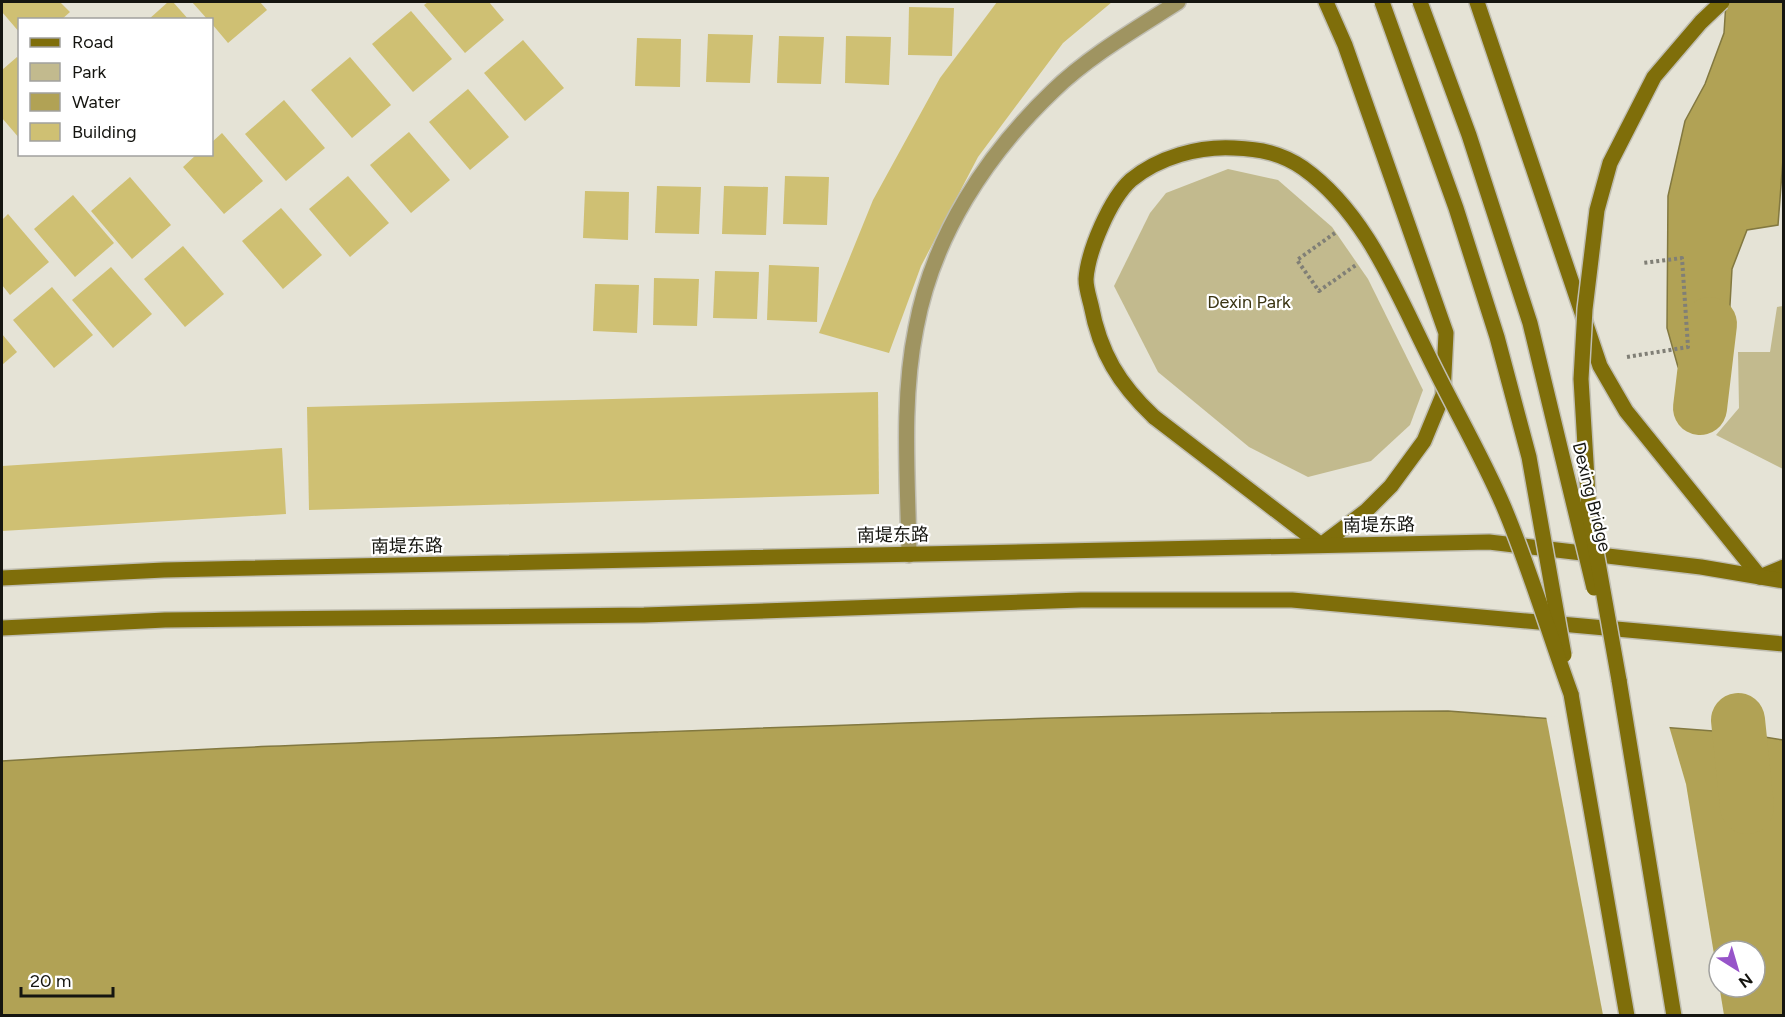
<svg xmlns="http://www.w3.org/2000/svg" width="1785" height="1017" font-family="Figtree,'Noto Sans SC',sans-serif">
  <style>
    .green { fill: #c2ba8e }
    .water { fill: #b1a255; stroke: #827840; stroke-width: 1.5; fill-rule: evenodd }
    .pier { fill: #e5e3d6 }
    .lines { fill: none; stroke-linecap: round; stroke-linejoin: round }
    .river { stroke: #b1a255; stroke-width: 54 }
    .building { fill: #cfc073 }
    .street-casing { stroke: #c0beb2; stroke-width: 18 }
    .secondary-casing { stroke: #c0beb2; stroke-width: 18 }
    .path { stroke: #807f76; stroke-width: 4; stroke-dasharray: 3 3; stroke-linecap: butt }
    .street { stroke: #9f9461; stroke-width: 15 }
    .secondary { stroke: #7f6e0a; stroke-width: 15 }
    .secondary-bridge-casing { stroke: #c0beb2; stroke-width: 18; stroke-linecap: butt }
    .secondary-bridge { stroke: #7f6e0a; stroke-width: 15 }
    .labels { text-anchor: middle; stroke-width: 4.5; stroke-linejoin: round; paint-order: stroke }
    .park-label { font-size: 18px; fill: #3a3412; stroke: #fff }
    .street-label { font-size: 18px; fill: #151510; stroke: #fff }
  </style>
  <rect width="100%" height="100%" fill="#e5e3d6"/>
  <g class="green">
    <path d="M1228,169L1278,180L1332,227L1368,279L1423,390L1410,425L1371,461L1308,477L1249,447L1158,372L1114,286L1150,213L1166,193Z"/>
    <path d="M1783,306H1784L1783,469L1716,435L1739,408L1738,352H1770L1777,307Z"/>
  </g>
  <g class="water">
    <path d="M1726,2H1783L1784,146L1778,225L1747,230L1732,269L1726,376L1700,397L1678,367L1667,328L1668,196L1685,121L1705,84L1724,33Z"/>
    <path d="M1448,711L1740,733L1783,740V1015L2,1016V761C219,746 437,740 655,732C920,722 1184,712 1448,711ZM1719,951H1755V987H1719Z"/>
  </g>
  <path class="pier" d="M1546,716L1669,726L1686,784L1724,1015H1603Z"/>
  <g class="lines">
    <g class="river">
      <path d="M1700,408L1710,324"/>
      <path d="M1738,720L1747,807"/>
    </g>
  </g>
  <g class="building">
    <path d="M2,2H60L70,12L61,20H20V33L2,12Z"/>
    <path d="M168,2H173L189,20H148Z"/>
    <path d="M192,2H260L267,10L228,43L212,24V20H208Z"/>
    <path d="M428,2H489L504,20L465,53L424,5Z"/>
    <path d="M997,2H1112L1063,43L978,157L921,266L889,353L819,333L873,200L940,78Z"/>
    <path d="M909,7L954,8L952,56L908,55Z"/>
    <path d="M411,11L452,59L413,92L372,44Z"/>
    <path d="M708,34L753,35L750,83L706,82Z"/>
    <path d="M779,36L824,37L821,84L777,83Z"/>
    <path d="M846,36L891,37L889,85L845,83Z"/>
    <path d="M637,38L681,39L680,87L635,86Z"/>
    <path d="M523,40L564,88L525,121L484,73Z"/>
    <path d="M17,57L20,60V139L2,118V70Z"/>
    <path d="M350,57L391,105L352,138L311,90Z"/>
    <path d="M468,89L509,137L470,170L429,122Z"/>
    <path d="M284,100L325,148L286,181L245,134Z"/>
    <path d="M409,132L450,180L411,213L370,165Z"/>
    <path d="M222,133L263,181L224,214L183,167L197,154H212V142Z"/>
    <path d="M348,176L389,223L350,257L309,209Z"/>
    <path d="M785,176L829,177L827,225L783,224Z"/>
    <path d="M130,177L171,225L132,259L91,211Z"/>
    <path d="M657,186L701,187L699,234L655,233Z"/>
    <path d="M724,186L768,187L766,235L722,234Z"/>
    <path d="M585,191L629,192L628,240L583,238Z"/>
    <path d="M73,195L114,243L75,277L34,229Z"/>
    <path d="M281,208L322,255L283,289L242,241Z"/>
    <path d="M8,214L49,262L10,295L2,285V220Z"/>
    <path d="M183,246L224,294L185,327L144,279Z"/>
    <path d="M769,265L819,267L817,322L767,320Z"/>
    <path d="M111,267L152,314L113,348L72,300Z"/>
    <path d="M715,271L759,272L757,319L713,318Z"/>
    <path d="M654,278L699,279L697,326L653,325Z"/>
    <path d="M595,284L639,285L637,333L593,331Z"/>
    <path d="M52,287L93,335L54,368L13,320Z"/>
    <path d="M2,334L17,352L2,365Z"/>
    <path d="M878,392L879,494L309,510L307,407Z"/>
    <path d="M282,448L286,514L2,531V466Z"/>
  </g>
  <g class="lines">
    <g class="street-casing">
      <path id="street" d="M909,555C908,480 901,401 916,328C933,236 986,155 1053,91C1089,56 1136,29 1178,2"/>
    </g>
    <g class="secondary-casing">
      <g id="secondary">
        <path d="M1477,2L1600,366L1626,411L1760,577L1784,567"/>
        <path d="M1154,417L1321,545L1366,511L1391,486L1424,441L1443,395L1446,333L1345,45L1326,2"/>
        <path d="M2,578L164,570L1489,542L1701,567L1784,581"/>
        <path d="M2,628L165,620L644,615L1081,600H1292L1784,644"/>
        <path d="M1619,680L1674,1016"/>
        <path d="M1571,694L1627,1016"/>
      </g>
    </g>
    <g class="path">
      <path d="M1335,233L1297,260L1319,291L1356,265"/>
      <path d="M1627,357L1688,347L1682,258L1643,263"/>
    </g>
    <use href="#street" class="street"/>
    <use href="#secondary" class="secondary"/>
    <g class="secondary-bridge-casing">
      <g id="secondary-bridge">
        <path d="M1382,2L1456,208L1497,337L1529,457L1564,655"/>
        <path d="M1420,2L1469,135L1530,323L1594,588"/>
        <path d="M1154,417C1119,384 1100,353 1091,305C1089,297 1086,288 1086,279C1088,251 1110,199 1131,180C1159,157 1199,146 1234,148C1260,149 1281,153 1303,168C1365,212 1395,289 1428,355C1452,405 1481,454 1503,505C1529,566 1548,631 1571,694"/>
        <path d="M1619,680L1589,512L1581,379L1585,309L1597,210L1610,163L1654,77L1701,22L1722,2"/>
      </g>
    </g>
    <use href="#secondary-bridge" class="secondary-bridge"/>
  </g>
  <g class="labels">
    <g class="park-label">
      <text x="1249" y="308">Dexin Park</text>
    </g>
    <g class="street-label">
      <text transform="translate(1592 497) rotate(76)" y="6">Dexing Bridge</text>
      <text transform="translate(1379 525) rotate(-1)" y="6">南堤东路</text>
      <text transform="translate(893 535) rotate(-1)" y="6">南堤东路</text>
      <text transform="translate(407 546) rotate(-1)" y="6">南堤东路</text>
    </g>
  </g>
  <rect width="1785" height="1017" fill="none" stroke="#151510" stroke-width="6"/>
  <rect x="18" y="18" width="195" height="138" fill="#ffffff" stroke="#a1a19f" stroke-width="1.5"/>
  <rect x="30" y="38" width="30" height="9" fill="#7f6e0a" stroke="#a1a19f" stroke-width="1.5"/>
  <text x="72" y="48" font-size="18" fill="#151510">Road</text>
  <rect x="30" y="63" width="30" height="18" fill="#c2ba8e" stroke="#a1a19f" stroke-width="1.5"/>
  <text x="72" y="78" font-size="18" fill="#151510">Park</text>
  <rect x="30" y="93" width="30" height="18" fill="#b1a255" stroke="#a1a19f" stroke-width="1.5"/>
  <text x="72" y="108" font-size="18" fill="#151510">Water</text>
  <rect x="30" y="123" width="30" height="18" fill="#cfc073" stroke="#a1a19f" stroke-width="1.5"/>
  <text x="72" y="138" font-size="18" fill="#151510">Building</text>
  <g transform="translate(1737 969) rotate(143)"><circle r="28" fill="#ffffff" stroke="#a1a19f" stroke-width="1.5"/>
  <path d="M0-4.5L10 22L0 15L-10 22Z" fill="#9754c9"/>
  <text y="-9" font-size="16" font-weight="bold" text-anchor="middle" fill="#151510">N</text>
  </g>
  <path d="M21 987v9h92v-9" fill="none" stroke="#151510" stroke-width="3"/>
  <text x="30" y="987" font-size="18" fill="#151510" stroke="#ffffff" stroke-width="4.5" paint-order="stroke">20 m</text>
</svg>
